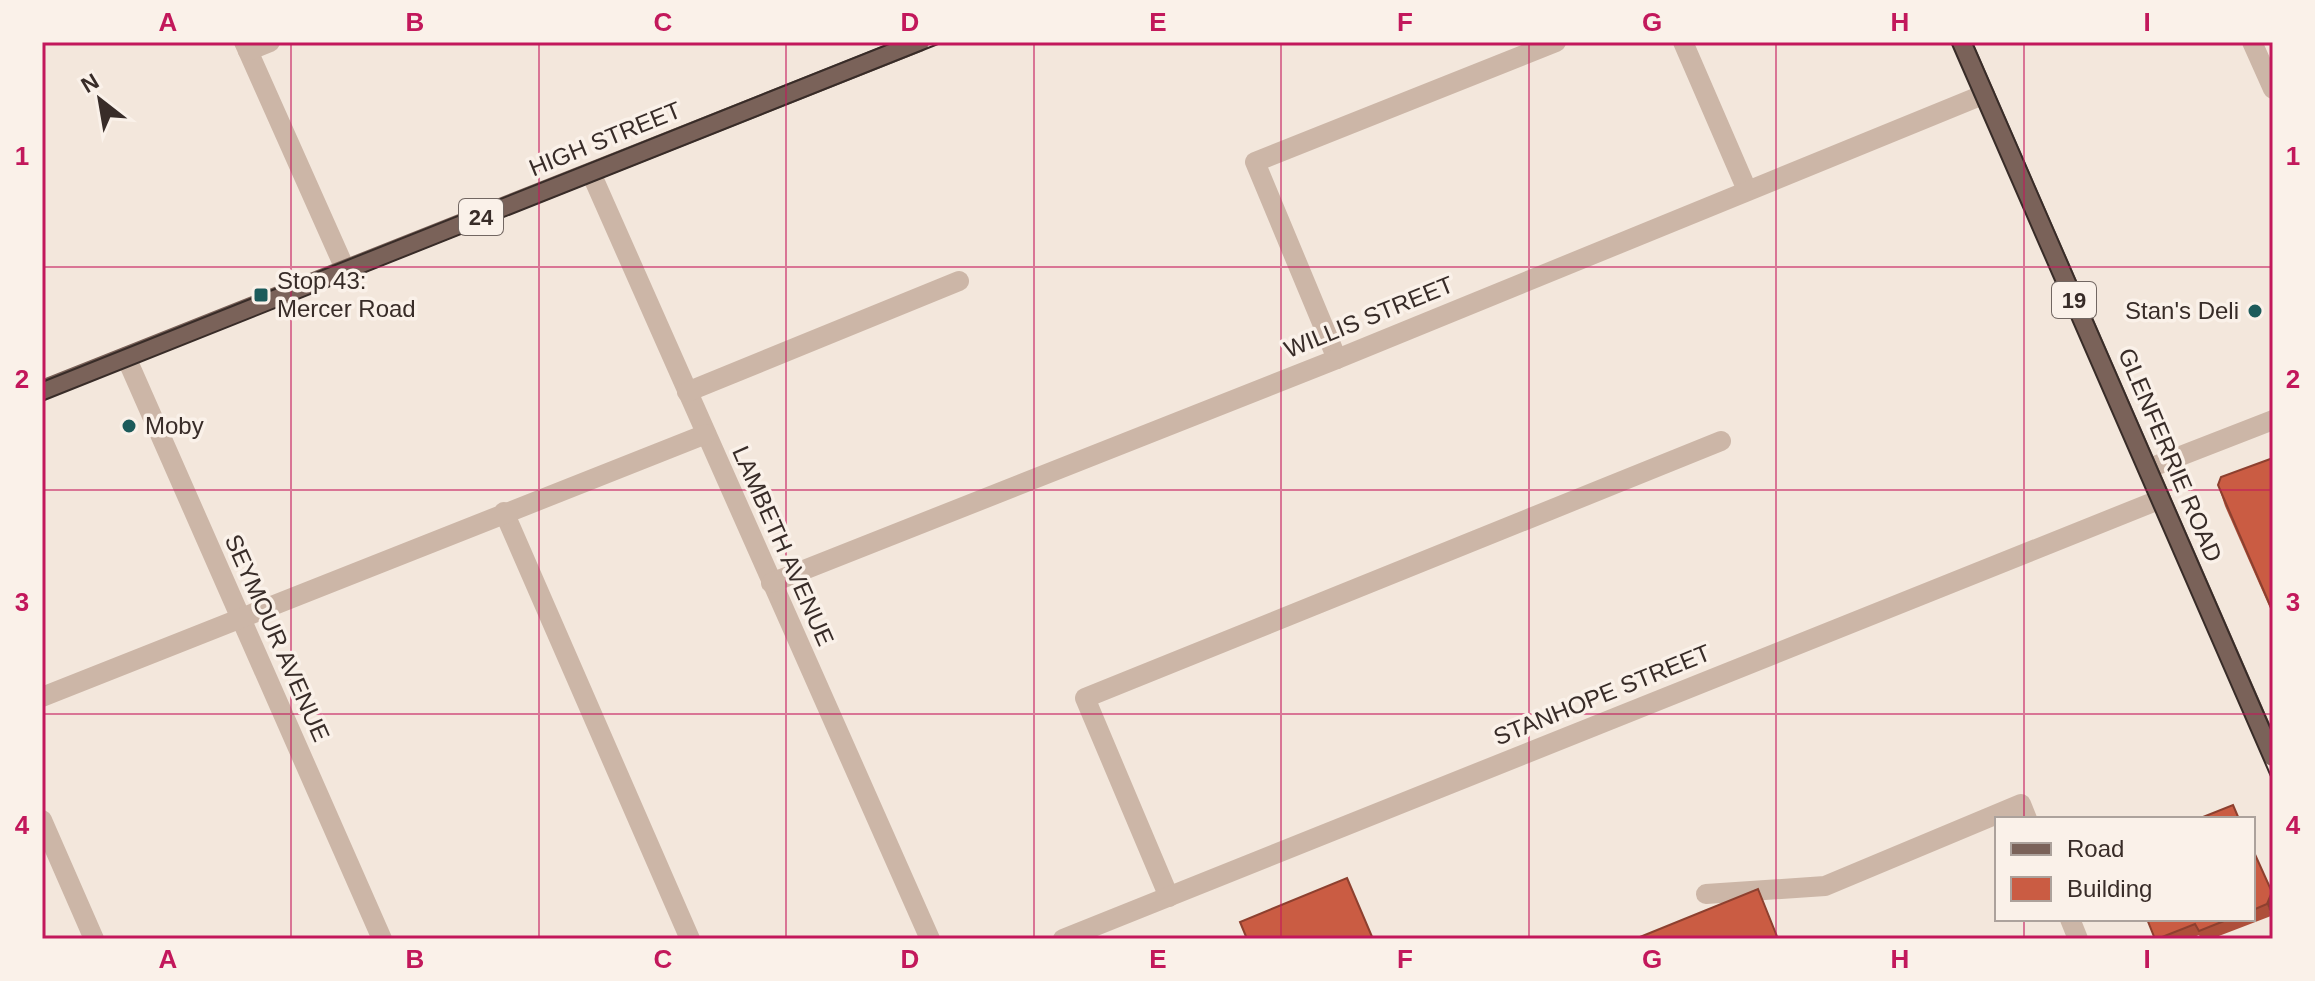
<svg xmlns="http://www.w3.org/2000/svg" width="2315" height="981" font-family="Helvetica,sans-serif">
  <style>
    .lines { fill: none; stroke-linecap: round; stroke-linejoin: round }
    .minor { stroke: #ccb6a7; stroke-width: 20 }
    .major { stroke: #7a6259; stroke-width: 20 }
    .tram { stroke: #382c28; stroke-width: 2 }
    .wall { fill: #ae4f3a }
    .shaded-wall { fill: #8d402f }
    .building { fill: #ca5c43; stroke: #8d402f; stroke-width: 2 }
    .grid { fill: none; stroke: #c2185b; stroke-width: 2; stroke-opacity: 0.55 }
    .poi-dot { fill: #1c5b5b; stroke: #faf1e9; stroke-width: 3 }
    .labels { text-anchor: middle; stroke-width: 7; stroke-linejoin: round; paint-order: stroke }
    .shield { fill: #faf1e9; stroke: #726762; stroke-width: 2 }
    .shield-label { font-size: 22px; font-weight: bold; fill: #382c28 }
    .street-label { font-size: 24px; fill: #382c28; stroke: #faf1e9 }
    .poi-label { font-size: 24px; fill: #382c28; stroke: #faf1e9; text-anchor: start }
    .neatline { fill: none; stroke: #c2185b; stroke-width: 3 }
    .grid-label { font-size: 26px; text-anchor: middle; font-weight: bold; fill: #c2185b }
  </style>
  <rect width="100%" height="100%" fill="#f3e7dc"/>
  <g class="lines">
    <g class="minor">
      <path d="M244,42L346,271"/>
      <path d="M1683,42L1747,190"/>
      <path d="M2252,42L2273,89"/>
      <path d="M248,51L270,42"/>
      <path d="M591,173L930,939"/>
      <path d="M126,357L382,939"/>
      <path d="M1337,359L1255,162L1556,42"/>
      <path d="M687,392L959,281"/>
      <path d="M2147,469L2273,420"/>
      <path d="M504,512L690,939"/>
      <path d="M771,583L1337,359L1985,94"/>
      <path d="M42,697L706,434"/>
      <path d="M42,820L94,939"/>
      <path d="M1706,894L1825,886L2021,804L2027,819"/>
      <path d="M1169,897L1085,698L1721,441"/>
      <path d="M2070,919L2078,939"/>
      <path d="M1063,939L2161,499"/>
    </g>
    <g class="major">
      <path d="M1962,42L2273,756"/>
      <path d="M42,390L919,42"/>
    </g>
    <g class="tram">
      <path d="M1951,42L2273,781"/>
      <path d="M1972,42L2273,734"/>
      <path d="M42,382L894,42"/>
      <path d="M42,401L943,42"/>
    </g>
  </g>
  <g class="wall">
    <path d="M2273,458V615L2225,506L2218,485Z"/>
    <path d="M2253,850L2271,916L2211,939H2201L2199,935L2189,939H2155L2147,919H2253Z"/>
  </g>
  <path class="shaded-wall" d="M2272,892L2273,911L2271,916L2267,904Z"/>
  <g class="building">
    <path d="M2273,458V612L2218,485L2221,477Z"/>
    <path d="M2233,805L2239,819H2198Z"/>
    <path d="M2253,850L2272,892L2267,904L2253,910Z"/>
    <path d="M1347,878L1373,939H1247L1240,922Z"/>
    <path d="M1758,889L1778,939H1635Z"/>
    <path d="M2147,919H2229L2199,931L2195,924L2157,939H2155Z"/>
  </g>
  <path class="grid" d="M291,42V939M539,42V939M786,42V939M1034,42V939M1281,42V939M1529,42V939M1776,42V939M2024,42V819M42,267H2273M42,490H2273M42,714H2273M2024,919V939"/>
  <g class="poi-dot">
    <rect x="253" y="287" width="16" height="16" rx="4"/>
    <circle cx="2255" cy="311" r="8"/>
    <circle cx="129" cy="426" r="8"/>
  </g>
  <g class="labels">
    <g class="shield">
      <rect x="459" y="199" width="44" height="36" rx="6"/>
      <rect x="2052" y="282" width="44" height="36" rx="6"/>
    </g>
    <g class="shield-label">
      <text x="481" y="225">24</text>
      <text x="2074" y="308">19</text>
    </g>
    <g class="street-label">
      <text transform="translate(605 139) rotate(-22)" y="8">HIGH STREET</text>
      <text transform="translate(1369 317) rotate(-22)" y="8">WILLIS STREET</text>
      <text transform="translate(2170 455) rotate(67)" y="8">GLENFERRIE ROAD</text>
      <text transform="translate(783 546) rotate(66)" y="8">LAMBETH AVENUE</text>
      <text transform="translate(277 638) rotate(66)" y="8">SEYMOUR AVENUE</text>
      <text transform="translate(1602 695) rotate(-22)" y="8">STANHOPE STREET</text>
    </g>
    <g class="poi-label">
      <text x="277" y="289">Stop 43:<tspan x="277" dy="28">Mercer Road</tspan></text>
      <text x="2239" y="319" text-anchor="end">Stan's Deli</text>
      <text x="145" y="434">Moby</text>
    </g>
  </g>
  <rect width="2315" height="981" fill="none" stroke="#faf1e9" stroke-width="88"/>
  <rect x="1995" y="817" width="260" height="104" fill="#faf1e9" stroke="#aca29c" stroke-width="2"/>
  <rect x="2011" y="843" width="40" height="12" fill="#7a6259" stroke="#aca29c" stroke-width="2"/>
  <text x="2067" y="857" font-size="24" fill="#382c28">Road</text>
  <rect x="2011" y="877" width="40" height="24" fill="#ca5c43" stroke="#aca29c" stroke-width="2"/>
  <text x="2067" y="897" font-size="24" fill="#382c28">Building</text>
  <g transform="translate(100 100) rotate(329)" stroke="#faf1e9" stroke-width="6" paint-order="stroke">
  <path d="M0-6L14 30L0 20L-14 30Z" fill="#382c28"/>
  <text y="-12" font-size="22" font-weight="bold" text-anchor="middle" fill="#382c28">N</text>
  </g>
  <rect x="44" y="44" width="2227" height="893" class="neatline"/>
  <g class="grid-label">
    <text x="168" y="31">A</text>
    <text x="415" y="31">B</text>
    <text x="663" y="31">C</text>
    <text x="910" y="31">D</text>
    <text x="1158" y="31">E</text>
    <text x="1405" y="31">F</text>
    <text x="1652" y="31">G</text>
    <text x="1900" y="31">H</text>
    <text x="2147" y="31">I</text>
    <text x="22" y="165">1</text>
    <text x="2293" y="165">1</text>
    <text x="22" y="388">2</text>
    <text x="2293" y="388">2</text>
    <text x="22" y="611">3</text>
    <text x="2293" y="611">3</text>
    <text x="22" y="834">4</text>
    <text x="2293" y="834">4</text>
    <text x="168" y="968">A</text>
    <text x="415" y="968">B</text>
    <text x="663" y="968">C</text>
    <text x="910" y="968">D</text>
    <text x="1158" y="968">E</text>
    <text x="1405" y="968">F</text>
    <text x="1652" y="968">G</text>
    <text x="1900" y="968">H</text>
    <text x="2147" y="968">I</text>
  </g>
</svg>
